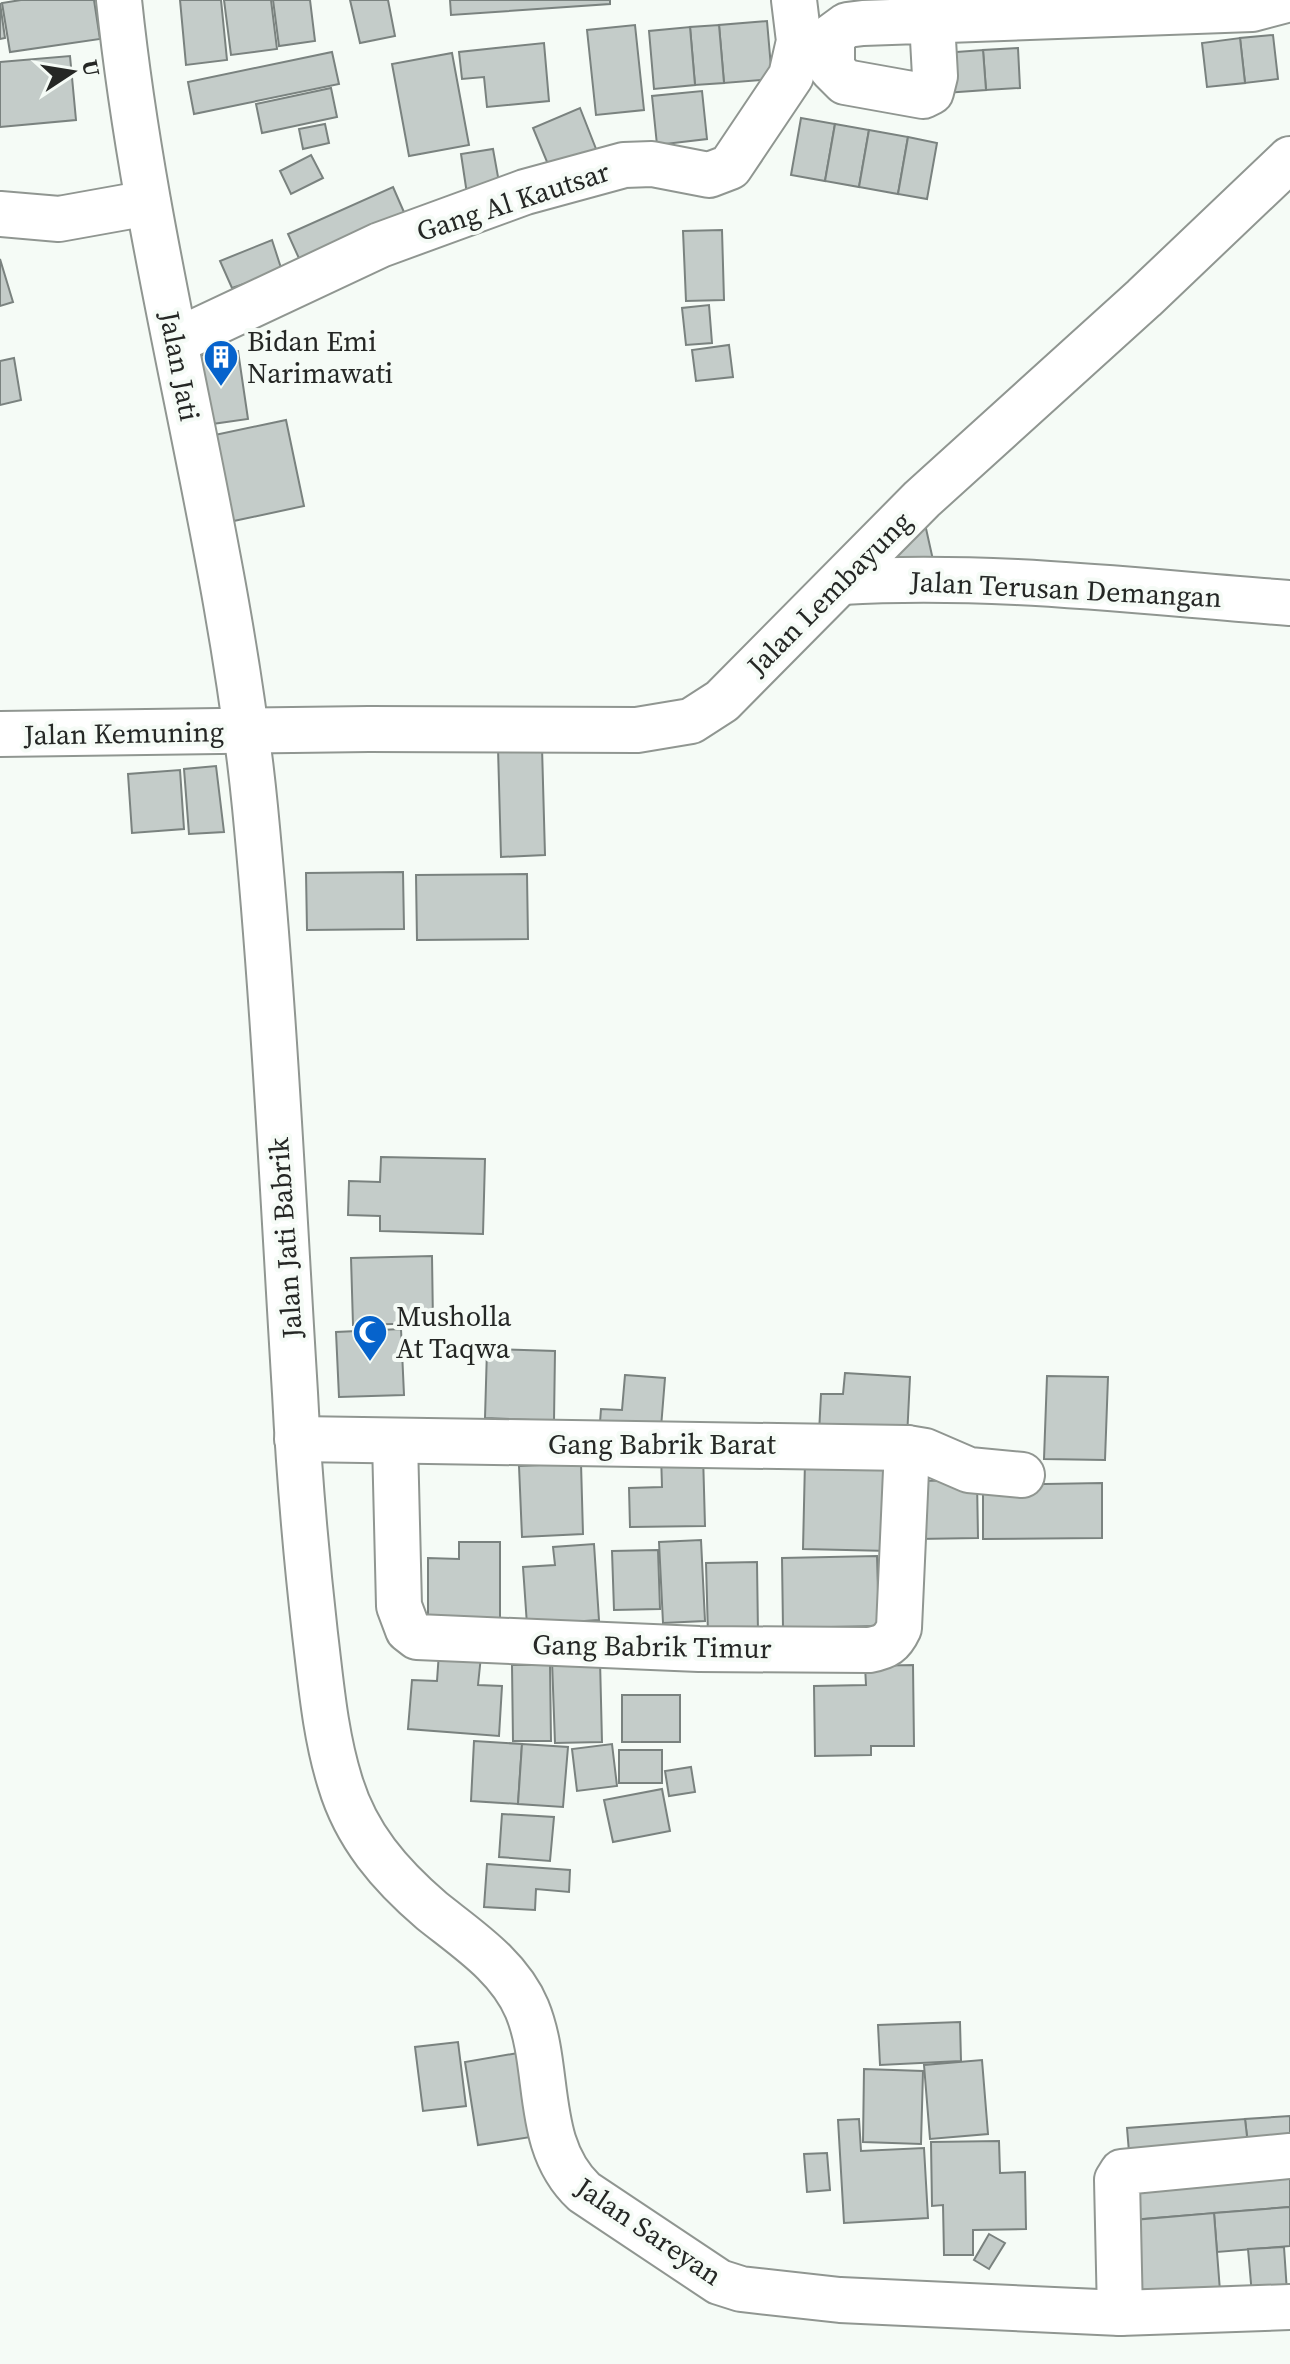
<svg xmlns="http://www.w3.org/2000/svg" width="1290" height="2364" font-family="'Source Serif 4',serif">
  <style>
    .building { fill: #c4ccc9; stroke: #7a827f; stroke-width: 2 }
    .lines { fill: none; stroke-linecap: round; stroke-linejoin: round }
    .minor-casing { stroke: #909691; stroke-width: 48 }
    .minor { stroke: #fff; stroke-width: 44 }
    .labels { text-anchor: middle; stroke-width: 8; stroke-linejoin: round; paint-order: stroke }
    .street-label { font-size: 28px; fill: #252725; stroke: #f5fbf6 }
    .poi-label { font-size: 28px; fill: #252725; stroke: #f5fbf6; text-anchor: start }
  </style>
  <rect width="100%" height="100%" fill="#f5fbf6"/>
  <g class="building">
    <path d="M21,0H94L100,39L10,52L2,3Z"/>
    <path d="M180,0H221L227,60L186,65Z"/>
    <path d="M224,0H271L277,49L231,55Z"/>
    <path d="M273,0H310L315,41L279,46Z"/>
    <path d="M350,0H388L395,36L360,43Z"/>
    <path d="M450,0H610V4L451,15Z"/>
    <path d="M0,3L5,38L0,39Z"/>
    <path d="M767,21L772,79L724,83L719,25Z"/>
    <path d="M635,25L644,110L596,115L587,30Z"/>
    <path d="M719,25L724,83L695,85L690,27Z"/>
    <path d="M690,27L695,85L654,89L649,31Z"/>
    <path d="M1273,35L1278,79L1245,83L1240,38Z"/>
    <path d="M1240,38L1245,83L1207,87L1202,43Z"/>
    <path d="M544,43L549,101L487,107L484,77L462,79L459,52Z"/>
    <path d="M1018,48L1020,88L986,90L983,50Z"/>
    <path d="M983,50L986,90L945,93L943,53Z"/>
    <path d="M332,52L339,84L194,114L188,82Z"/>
    <path d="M452,53L469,145L409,156L392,64Z"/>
    <path d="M70,56L76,120L0,127V62Z"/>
    <path d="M331,88L337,117L262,133L256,104Z"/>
    <path d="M702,91L707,139L657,145L652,96Z"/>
    <path d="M580,108L598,154L552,174L533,128Z"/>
    <path d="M801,118L835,124L825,181L791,175Z"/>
    <path d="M325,124L329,143L303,149L299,129Z"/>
    <path d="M835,124L869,130L859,187L825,181Z"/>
    <path d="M869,130L908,137L898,194L859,187Z"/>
    <path d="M908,137L937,143L927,199L898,194Z"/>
    <path d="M493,149L500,188L467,194L461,154Z"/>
    <path d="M311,155L323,178L291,194L280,171Z"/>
    <path d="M393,187L407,219L302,265L288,234Z"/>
    <path d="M722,230L724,300L686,301L683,231Z"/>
    <path d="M272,240L282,271L232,288L220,261Z"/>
    <path d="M0,259L13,302L0,306Z"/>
    <path d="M709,305L712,343L686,345L682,308Z"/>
    <path d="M729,345L733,377L696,381L692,350Z"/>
    <path d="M238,351L248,419L205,425L195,356Z"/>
    <path d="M14,358L21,400L0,405V361Z"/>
    <path d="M286,420L304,506L229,522L210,436Z"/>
    <path d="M923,515L933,560L878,568Z"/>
    <path d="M542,747L545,855L501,857L498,748Z"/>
    <path d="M216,766L224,832L189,834L184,769Z"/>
    <path d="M180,770L184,829L132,833L128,774Z"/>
    <path d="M403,872L404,929L307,930L306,873Z"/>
    <path d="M527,874L528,939L417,940L416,875Z"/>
    <path d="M381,1157L485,1159L483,1234L380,1231V1216L348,1215L349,1181L380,1182Z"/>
    <path d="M432,1256L433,1323L353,1325L351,1258Z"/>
    <path d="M401,1329L404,1395L339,1397L336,1332Z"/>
    <path d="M487,1349L555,1351L554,1421L485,1418Z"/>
    <path d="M845,1373L910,1377L907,1438L819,1433L821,1394H843Z"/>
    <path d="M625,1375L665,1378L660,1440L599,1436L601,1409L622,1410Z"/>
    <path d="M1047,1376L1108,1377L1105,1460L1044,1459Z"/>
    <path d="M661,1454H703L705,1526L630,1527L629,1488L662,1487Z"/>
    <path d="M805,1461L890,1463L889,1551L803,1549Z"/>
    <path d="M581,1463L583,1534L522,1537L519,1466Z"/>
    <path d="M977,1480L978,1538L918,1539L916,1481Z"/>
    <path d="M1102,1483V1538L983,1539V1485Z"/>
    <path d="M701,1540L705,1621L663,1623L659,1542Z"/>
    <path d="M459,1542H500V1626L428,1625V1558L459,1559Z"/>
    <path d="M594,1544L599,1620L527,1625L523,1567L555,1565L553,1547Z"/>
    <path d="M658,1550L660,1609L614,1610L612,1551Z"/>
    <path d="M877,1556L879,1626L783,1628L782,1558Z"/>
    <path d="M757,1562L758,1634L708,1635L706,1563Z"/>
    <path d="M439,1652L481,1656L478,1685L502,1686L499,1736L408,1729L412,1680L437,1681Z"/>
    <path d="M600,1660L602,1742L555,1743L552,1661Z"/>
    <path d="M512,1665H550L551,1741H513Z"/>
    <path d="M913,1665L914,1746H871V1755L815,1756L814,1686L866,1685L865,1666Z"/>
    <rect x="622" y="1695" width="58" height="47"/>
    <path d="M474,1741L522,1744L518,1804L471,1801Z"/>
    <path d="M522,1744L568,1747L563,1807L518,1804Z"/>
    <path d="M612,1744L617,1786L577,1791L572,1749Z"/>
    <rect x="619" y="1750" width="43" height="33"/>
    <path d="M691,1767L695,1792L669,1796L665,1771Z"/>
    <path d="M662,1789L670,1831L613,1842L604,1800Z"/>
    <path d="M502,1814L554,1817L550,1861L499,1857Z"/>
    <path d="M487,1864L570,1870L569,1892L536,1889L535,1910L484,1907Z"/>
    <path d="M960,2022L961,2061L880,2065L878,2025Z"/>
    <path d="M458,2042L466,2106L423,2111L415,2047Z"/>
    <path d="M518,2053L531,2137L478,2145L465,2062Z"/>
    <path d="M982,2060L988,2134L930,2139L924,2065Z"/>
    <path d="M864,2069L923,2071L921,2144L863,2142Z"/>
    <path d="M1290,2116V2151L1249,2154L1245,2119Z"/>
    <path d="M859,2119L861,2151L924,2148L928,2218L844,2223L838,2120Z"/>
    <path d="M1245,2119L1249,2154L1130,2164L1127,2128Z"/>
    <path d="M999,2141L1000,2173L1025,2172L1026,2229L973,2230V2255H944L943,2205L932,2206L931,2142Z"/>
    <path d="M827,2153L830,2190L807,2192L804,2154Z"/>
    <path d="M1290,2165V2207L1130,2220L1127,2177Z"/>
    <path d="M1290,2207V2246L1217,2252L1214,2213Z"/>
    <path d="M1214,2213L1220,2291L1128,2298L1122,2221Z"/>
    <path d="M989,2234L1005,2243L989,2269L974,2260Z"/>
    <path d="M1284,2247L1287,2292L1252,2295L1248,2249Z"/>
  </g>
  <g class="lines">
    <g class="minor-casing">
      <g id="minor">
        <path d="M119,0C147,271 228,535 255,807C274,1001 283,1198 295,1393C299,1474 306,1554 315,1634C321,1683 325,1734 340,1782C356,1836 390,1875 432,1911C467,1939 509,1966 527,2009C552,2070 533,2144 584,2192L719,2282L741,2289L840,2300L1120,2313L1290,2307"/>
        <path d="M932,21L935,76L931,92L923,96L845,82L832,69V36L847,25L863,23L1252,9L1286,0"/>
        <path d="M0,214L59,219L148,203"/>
        <path d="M176,341L380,245L525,192L624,165L652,164L709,175L730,167L791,76L799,41L794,0"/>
        <path d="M842,582C992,573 1141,592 1290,603"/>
        <path d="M0,734L369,729L637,730L691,721L722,701L922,499L1144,298L1290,159"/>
        <path d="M297,1439L907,1448L925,1451L969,1470L1022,1475"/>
        <path d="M395,1441L399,1606L408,1630L417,1637L699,1649L869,1650C886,1647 892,1643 899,1628L907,1448"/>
        <path d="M1120,2313L1117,2180L1122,2172L1290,2156"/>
      </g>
    </g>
    <use href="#minor" class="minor"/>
  </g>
  <defs>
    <g id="building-pin" transform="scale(1.8)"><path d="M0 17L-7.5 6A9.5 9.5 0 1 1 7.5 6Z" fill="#0663cc" stroke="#f5fbf6"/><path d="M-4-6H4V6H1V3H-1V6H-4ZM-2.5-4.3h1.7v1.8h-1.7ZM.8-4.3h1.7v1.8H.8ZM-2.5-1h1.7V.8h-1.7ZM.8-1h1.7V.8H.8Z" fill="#fff"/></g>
    <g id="mosque-pin" transform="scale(1.8)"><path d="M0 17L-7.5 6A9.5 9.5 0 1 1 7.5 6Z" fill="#0663cc" stroke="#f5fbf6"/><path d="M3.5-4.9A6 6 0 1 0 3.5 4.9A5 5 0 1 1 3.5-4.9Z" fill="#fff"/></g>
  </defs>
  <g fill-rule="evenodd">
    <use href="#building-pin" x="221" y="357"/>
    <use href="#mosque-pin" x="370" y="1332"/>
  </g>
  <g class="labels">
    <g class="street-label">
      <text transform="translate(513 201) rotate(-18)" y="10">Gang Al Kautsar</text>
      <text transform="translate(180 366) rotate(79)" y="10">Jalan Jati</text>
      <text transform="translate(1066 589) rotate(3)" y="10">Jalan Terusan Demangan</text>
      <text transform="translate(829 593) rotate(-45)" y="10">Jalan Lembayung</text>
      <text transform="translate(124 733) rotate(-1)" y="10">Jalan Kemuning</text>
      <text transform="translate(285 1238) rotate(-94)" y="10">Jalan Jati Babrik</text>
      <text x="662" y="1454">Gang Babrik Barat</text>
      <text transform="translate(652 1646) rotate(1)" y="10">Gang Babrik Timur</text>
      <text transform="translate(649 2231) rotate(34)" y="10">Jalan Sareyan</text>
    </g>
    <g class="poi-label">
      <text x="247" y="351">Bidan Emi<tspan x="247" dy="32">Narimawati</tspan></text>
      <text x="396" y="1326">Musholla<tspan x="396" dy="32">At Taqwa</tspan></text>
    </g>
  </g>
  <g transform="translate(72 72) rotate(78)" stroke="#f5fbf6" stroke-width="6" paint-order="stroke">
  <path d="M0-6L14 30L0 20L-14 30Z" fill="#252725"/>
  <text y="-12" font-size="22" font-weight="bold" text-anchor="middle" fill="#252725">U</text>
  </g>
</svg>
